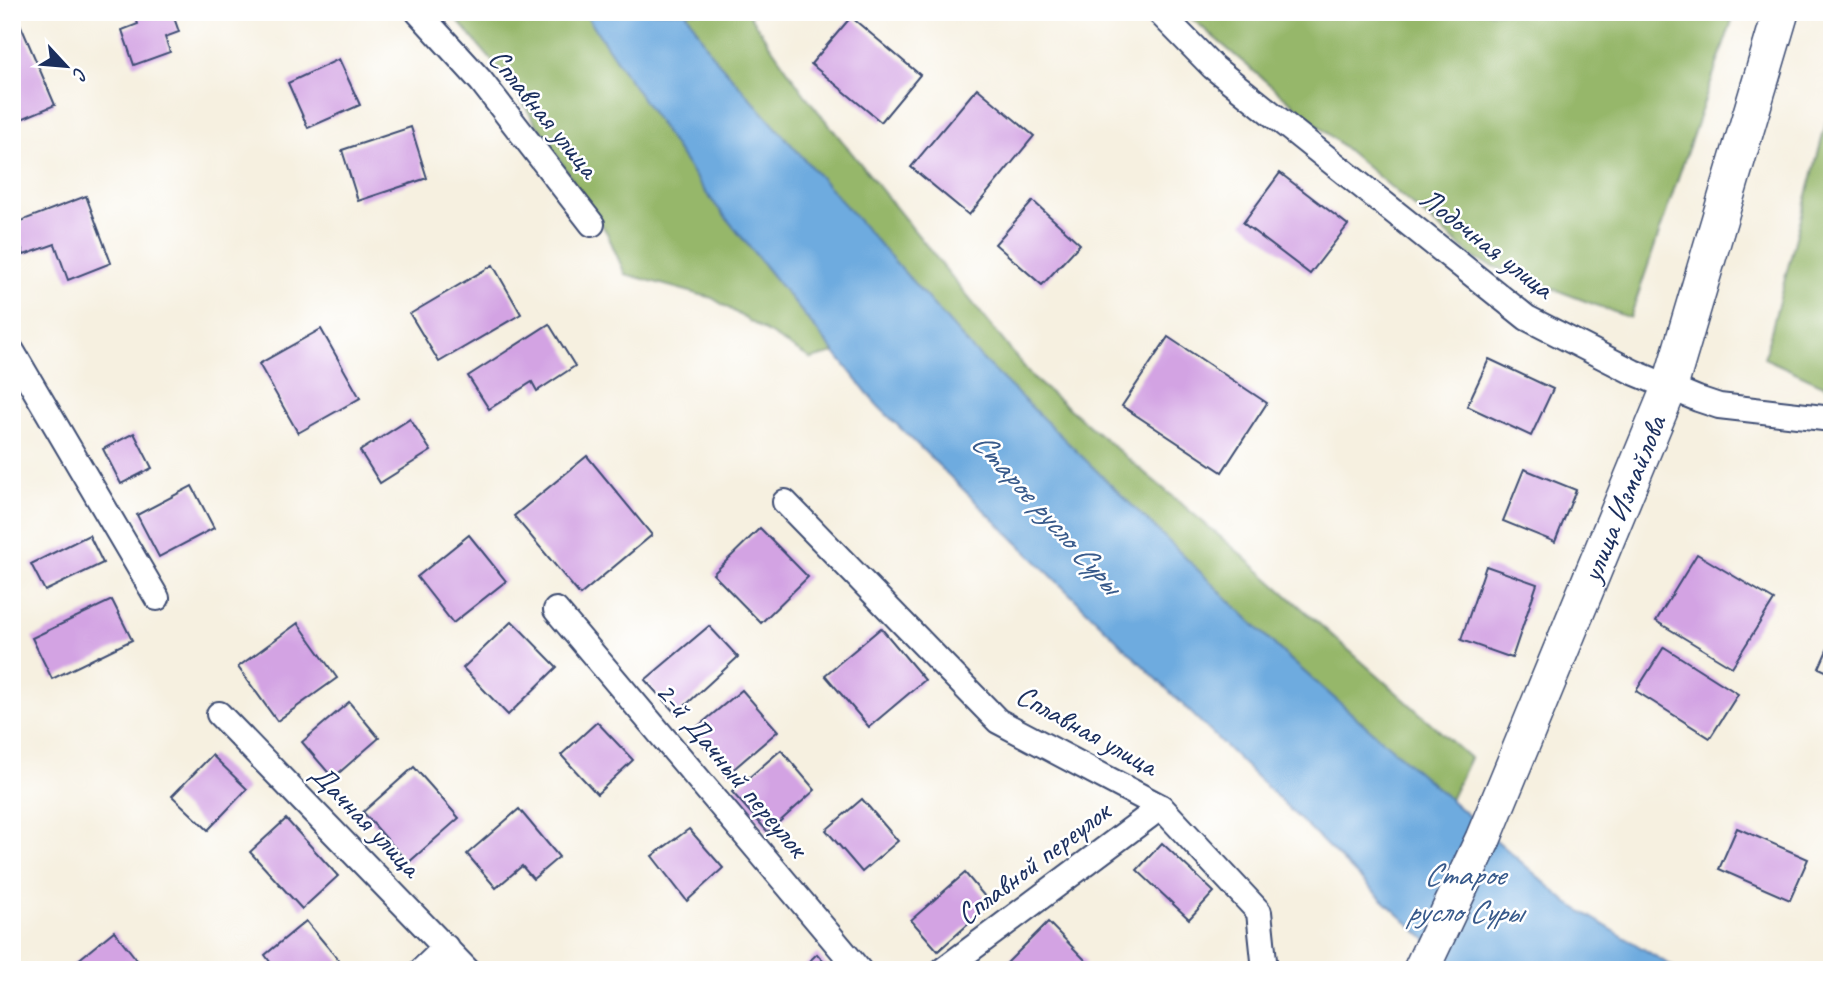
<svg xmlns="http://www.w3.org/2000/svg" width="1844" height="982" font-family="Caveat,sans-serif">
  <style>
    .forest { fill: #96b76a; stroke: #587364; stroke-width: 2 }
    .water { fill: #6eabdf; stroke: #446d9e; stroke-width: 2 }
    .building { fill: #d3a3e3 }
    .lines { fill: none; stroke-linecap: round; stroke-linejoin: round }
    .minor-casing { stroke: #3c4c72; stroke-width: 28 }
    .secondary-casing { stroke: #3c4c72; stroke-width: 38 }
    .minor { stroke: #fff; stroke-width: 24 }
    .secondary { stroke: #fff; stroke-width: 35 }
    .labels { text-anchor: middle; stroke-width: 5; stroke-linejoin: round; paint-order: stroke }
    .street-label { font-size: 30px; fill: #1b2f5e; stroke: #fff }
    .water-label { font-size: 32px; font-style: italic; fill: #385a8b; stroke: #fff }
  </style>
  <rect width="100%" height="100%" fill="#fff"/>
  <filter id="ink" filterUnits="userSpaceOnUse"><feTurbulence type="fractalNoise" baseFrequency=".0143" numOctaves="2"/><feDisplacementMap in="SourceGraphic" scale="14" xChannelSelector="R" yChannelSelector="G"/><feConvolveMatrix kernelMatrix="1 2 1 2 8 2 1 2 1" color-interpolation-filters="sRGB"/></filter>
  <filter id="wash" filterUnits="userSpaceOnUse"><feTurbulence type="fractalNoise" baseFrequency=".00686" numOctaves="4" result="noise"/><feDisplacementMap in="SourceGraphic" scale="28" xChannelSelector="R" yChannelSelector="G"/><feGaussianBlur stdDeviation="1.57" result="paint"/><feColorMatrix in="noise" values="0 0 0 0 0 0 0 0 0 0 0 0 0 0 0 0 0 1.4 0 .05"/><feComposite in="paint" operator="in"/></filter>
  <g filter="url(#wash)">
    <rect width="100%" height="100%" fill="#f6f0e0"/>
    <g class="forest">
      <path d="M450,12H584L706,193L835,353L811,359L712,298L625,274L607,233L506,77Z"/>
      <path d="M686,12H747L805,95L1034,379L1243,556L1470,758L1450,800L1285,655L974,352L712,55Z"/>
      <path d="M1184,12H1735L1630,318L1477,260Z"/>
      <path d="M1832,101V389L1764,358Z"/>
    </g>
    <path class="water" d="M584,12H686L712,55L974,351L1285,655L1568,903L1678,970H1459L1371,889L877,405L706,193Z"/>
    <g id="blocks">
      <g class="building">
        <path d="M12,12H15L55,105L12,123Z"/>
        <path d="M134,12H172L179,32L165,37L170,52L134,65L122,30L138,24Z"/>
        <path d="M851,17L920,75L881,122L811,64Z"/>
        <path d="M339,59L360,105L308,128L288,83Z"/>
        <path d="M977,88L1034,136L969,215L911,167Z"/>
        <path d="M411,127L427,178L358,201L342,150Z"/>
        <path d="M1280,173L1348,225L1310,274L1243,223Z"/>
        <path d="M86,196L111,263L68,280L55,244L24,255L13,224Z"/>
        <path d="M1033,201L1080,244L1042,285L995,244Z"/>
        <path d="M493,265L521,314L439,362L410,314Z"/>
        <path d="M549,324L575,366L537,391L532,382L489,409L468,376Z"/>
        <path d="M321,329L360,398L298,433L259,364Z"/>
        <path d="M1168,337L1267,403L1222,472L1122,406Z"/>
        <path d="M1489,359L1553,389L1531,436L1467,406Z"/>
        <path d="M410,419L431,451L380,483L360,451Z"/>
        <path d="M134,433L152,468L121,484L103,449Z"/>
        <path d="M587,456L652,535L580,595L514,516Z"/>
        <path d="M1524,469L1576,490L1555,542L1503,521Z"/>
        <path d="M192,486L214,528L159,557L137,515Z"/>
        <path d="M760,528L808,577L761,623L713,574Z"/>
        <path d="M89,535L103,563L45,591L31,564Z"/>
        <path d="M469,535L506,581L453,623L417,577Z"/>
        <path d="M1697,554L1774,600L1732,667L1656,621Z"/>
        <path d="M1486,566L1537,584L1512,658L1461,640Z"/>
        <path d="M112,600L132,640L52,679L32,638Z"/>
        <path d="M512,621L557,667L508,715L463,668Z"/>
        <path d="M298,623L337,678L277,721L238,667Z"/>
        <path d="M709,626L738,657L676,714L645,680Z"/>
        <path d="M881,628L925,680L869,727L825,675Z"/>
        <path d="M1832,639V674L1819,668Z"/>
        <path d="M1664,647L1738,694L1710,738L1636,691Z"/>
        <path d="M742,690L778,731L729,773L691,732Z"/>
        <path d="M349,702L379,738L333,778L302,742Z"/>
        <path d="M597,722L633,760L597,794L561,755Z"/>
        <path d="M781,750L815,790L768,832L732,792Z"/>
        <path d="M212,755L247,789L208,830L172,796Z"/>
        <path d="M414,767L459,818L408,863L363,812Z"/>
        <path d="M862,799L898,841L862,872L826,830Z"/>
        <path d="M519,809L559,857L533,879L522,866L496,888L467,854Z"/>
        <path d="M286,819L338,876L302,909L250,852Z"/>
        <path d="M1737,828L1808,859L1790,900L1719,869Z"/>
        <path d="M689,829L723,868L687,901L652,856Z"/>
        <path d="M1162,843L1214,892L1189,919L1137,870Z"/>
        <path d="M965,873L991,904L938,951L911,920Z"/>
        <path d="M306,921L347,970H276L265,955Z"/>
        <path d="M1048,922L1087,962L1078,970H1000Z"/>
        <path d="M114,931L145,970H66Z"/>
        <path d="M817,954L831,970H800Z"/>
        <path d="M560,962L567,970H551Z"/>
      </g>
    </g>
  </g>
  <g filter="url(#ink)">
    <use href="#blocks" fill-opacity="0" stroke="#3c4c72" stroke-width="2"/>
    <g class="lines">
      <g class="minor-casing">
        <g id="minor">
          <path d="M418,12L481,81L592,224"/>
          <path d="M1159,12L1213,67L1527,318L1633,372L1698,399L1719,406L1832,419"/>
          <path d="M12,351L157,598"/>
          <path d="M785,502L998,721L1161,807L1259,912L1265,970"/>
          <path d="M556,610L859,970"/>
          <path d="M219,714L467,970"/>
          <path d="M422,970L446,947"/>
          <path d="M943,970L1161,807"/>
        </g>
      </g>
      <g class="secondary-casing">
        <g id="secondary">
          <path id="s1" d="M1421,970L1483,839L1670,386L1781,12"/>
        </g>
      </g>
      <use href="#minor" class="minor"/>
      <use href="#secondary" class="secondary"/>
    </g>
  </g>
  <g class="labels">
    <g class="street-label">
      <text transform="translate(544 113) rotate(51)" y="10">Сплавная улица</text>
      <text transform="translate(1487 243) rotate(38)" y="10">Лодочная улица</text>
      <text dy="10" stroke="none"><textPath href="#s1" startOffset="513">улица Измайлова</textPath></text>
      <text transform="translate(1087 730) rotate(29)" y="10">Сплавная улица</text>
      <text transform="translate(732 769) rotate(50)" y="10">2-й Дачный переулок</text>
      <text transform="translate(366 820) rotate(46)" y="10">Дачная улица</text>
      <text transform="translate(1033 863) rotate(-37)" y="10">Сплавной переулок</text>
    </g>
    <g class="water-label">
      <text transform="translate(1047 512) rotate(48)" y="11">Старое русло Суры</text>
      <text x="1464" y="885">Старое<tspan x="1464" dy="37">русло Суры</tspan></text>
    </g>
  </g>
  <rect width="1844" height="982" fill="none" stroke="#fff" stroke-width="42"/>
  <g transform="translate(66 66) rotate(116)" stroke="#ffffff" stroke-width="5" paint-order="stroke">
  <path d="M0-5L12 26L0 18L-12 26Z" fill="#1b2f5e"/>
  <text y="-10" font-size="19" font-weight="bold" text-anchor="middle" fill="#1b2f5e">С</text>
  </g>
</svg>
